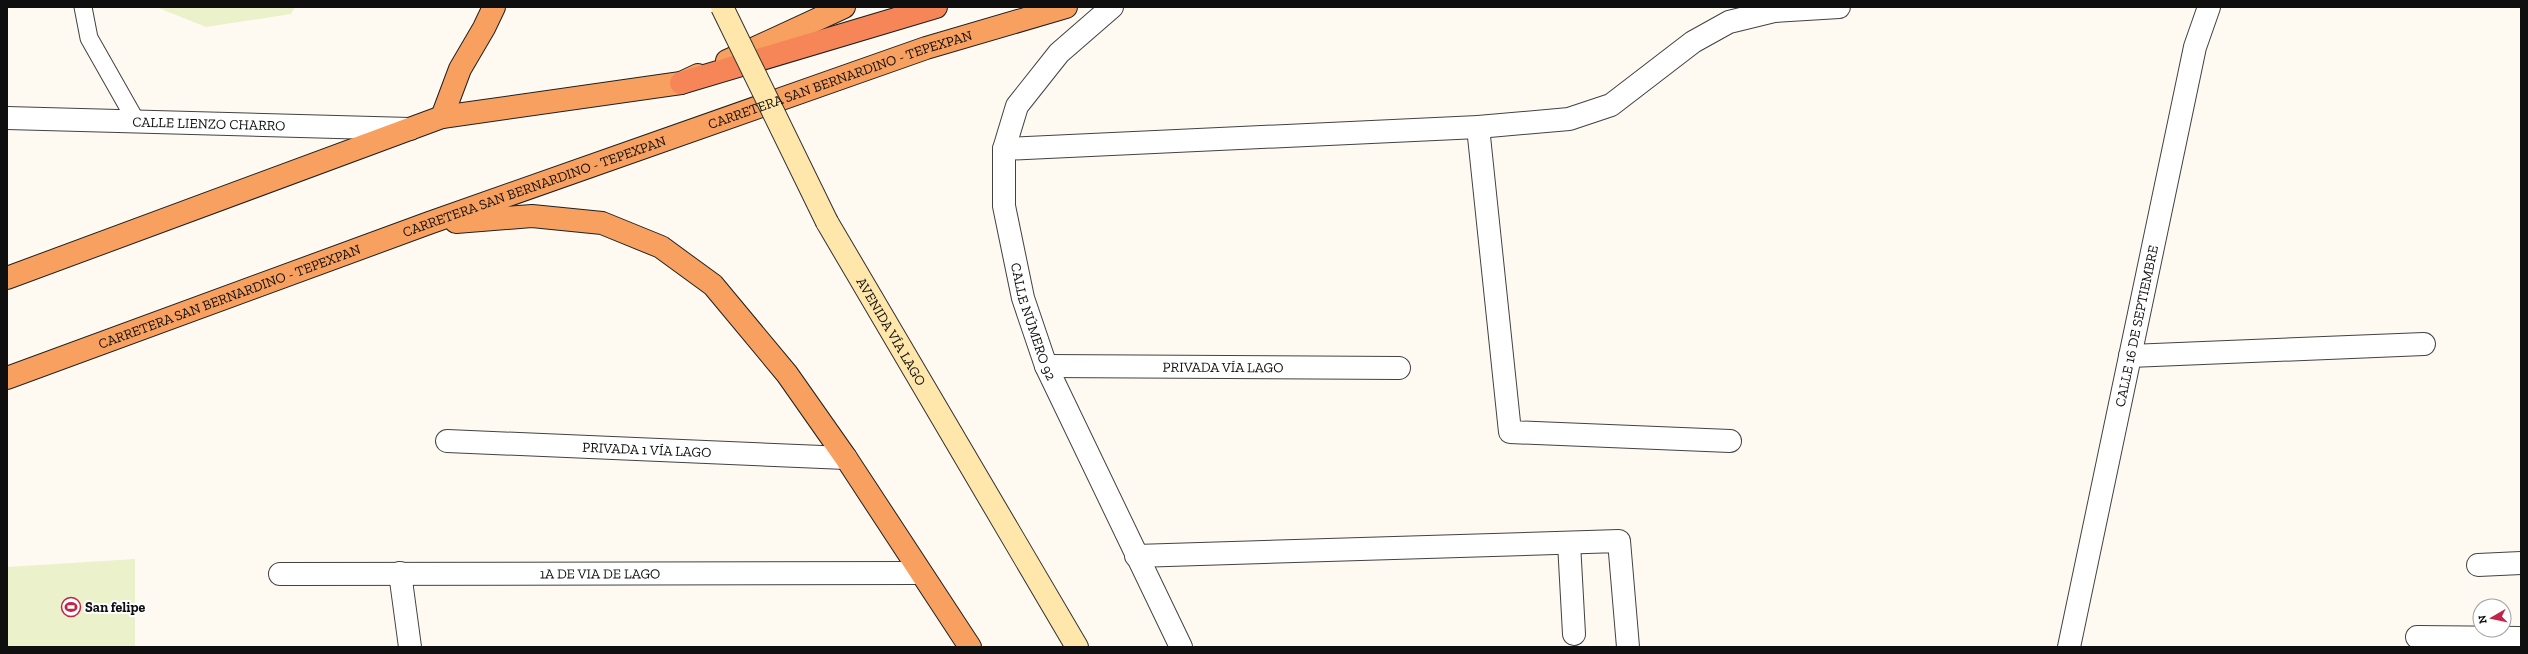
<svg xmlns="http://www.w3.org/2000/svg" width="2528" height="654" font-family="'Zilla Slab',serif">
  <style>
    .pitch { fill: #ebf1cb }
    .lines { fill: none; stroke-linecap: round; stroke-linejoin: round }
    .service-casing { stroke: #424242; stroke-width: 19 }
    .minor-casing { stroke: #424242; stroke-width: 24 }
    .tertiary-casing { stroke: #424242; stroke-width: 24 }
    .secondary-casing { stroke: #313131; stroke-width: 24 }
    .trunk-casing { stroke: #202020; stroke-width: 24 }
    .motorway-casing { stroke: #202020; stroke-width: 24 }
    .service { stroke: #fff; stroke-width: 17 }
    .minor { stroke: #fff; stroke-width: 22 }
    .tertiary { stroke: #fff; stroke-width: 22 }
    .secondary { stroke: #ffe7ac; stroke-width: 22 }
    .trunk { stroke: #f8a05f; stroke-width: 22 }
    .motorway { stroke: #f68558; stroke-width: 22 }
    .secondary-bridge-casing { stroke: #313131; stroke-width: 24; stroke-linecap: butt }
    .secondary-bridge { stroke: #ffe7ac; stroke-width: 22 }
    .labels { text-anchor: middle; stroke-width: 4; stroke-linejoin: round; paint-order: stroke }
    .street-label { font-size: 14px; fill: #0f0f0f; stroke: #fff }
    .poi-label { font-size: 14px; font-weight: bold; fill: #0f0f0f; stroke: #fff; text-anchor: start }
  </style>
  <rect width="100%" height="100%" fill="#fffaf1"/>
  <g class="pitch">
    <path d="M156,7H295L291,14L206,27Z"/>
    <path d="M135,559V647H7V567Z"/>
  </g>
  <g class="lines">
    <g class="service-casing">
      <path id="service" d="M83,7L89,38L136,121"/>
    </g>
    <g class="minor-casing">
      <g id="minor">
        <path id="s1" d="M1112,7L1059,53L1017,106L1004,149V206L1023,298L1046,366L1181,647"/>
        <path id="s2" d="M7,118L410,129"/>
        <path d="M1478,127L1510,432L1730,441"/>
        <path d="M1004,149L1478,127L1569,119L1611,105L1693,42L1729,22L1774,11L1839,7"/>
        <path d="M2130,356L2424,344"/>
        <path id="s3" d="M1046,366L1399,368"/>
        <path id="s4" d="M447,441L846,458"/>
        <path d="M1569,543L1574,634"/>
        <path d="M1136,556L1619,541L1628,647"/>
        <path d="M2478,565L2521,563"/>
        <path d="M400,573L410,647"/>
        <path id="s5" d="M280,574L920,573"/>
        <path d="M2417,637L2521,638"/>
      </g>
    </g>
    <g class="tertiary-casing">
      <g id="tertiary">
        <path id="s6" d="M2069,647L2195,47L2209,7"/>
      </g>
    </g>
    <g class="secondary-casing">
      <g id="secondary">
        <path id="s7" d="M827,222L1077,647"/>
      </g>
    </g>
    <g class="trunk-casing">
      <g id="trunk">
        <path d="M727,61L844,7"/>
        <path d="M442,117L460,69L484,28L494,7"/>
        <path d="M456,222L532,216L602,223L661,247L713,285L787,374L846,458L970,647"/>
        <path d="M7,278L442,117L681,83L698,75"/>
        <path id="s8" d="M7,378L429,223L926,48L1066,7"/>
      </g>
    </g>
    <g class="motorway-casing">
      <path id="motorway" d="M681,83L936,7"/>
    </g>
    <use href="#service" class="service"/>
    <use href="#minor" class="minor"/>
    <use href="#tertiary" class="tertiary"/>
    <use href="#secondary" class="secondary"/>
    <use href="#trunk" class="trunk"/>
    <use href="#motorway" class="motorway"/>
    <g class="secondary-bridge-casing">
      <path id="secondary-bridge" d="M722,7L827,222"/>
    </g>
    <use href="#secondary-bridge" class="secondary-bridge"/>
  </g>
  <defs>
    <g id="stadium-ring" transform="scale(1)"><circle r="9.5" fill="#fff" stroke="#c12447" stroke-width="1.5"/><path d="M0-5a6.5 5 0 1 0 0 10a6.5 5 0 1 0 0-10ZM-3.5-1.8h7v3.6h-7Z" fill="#c12447"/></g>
  </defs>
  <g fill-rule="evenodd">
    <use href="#stadium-ring" x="71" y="607"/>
  </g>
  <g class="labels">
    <g class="street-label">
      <text dy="5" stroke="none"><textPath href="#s8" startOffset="885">CARRETERA SAN BERNARDINO - TEPEXPAN</textPath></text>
      <text dy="5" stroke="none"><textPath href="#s2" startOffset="202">CALLE LIENZO CHARRO</textPath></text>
      <text dy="5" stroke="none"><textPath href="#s8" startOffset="561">CARRETERA SAN BERNARDINO - TEPEXPAN</textPath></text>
      <text dy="5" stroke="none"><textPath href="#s8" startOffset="237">CARRETERA SAN BERNARDINO - TEPEXPAN</textPath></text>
      <text dy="5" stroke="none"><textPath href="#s1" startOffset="359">CALLE NÚMERO 92</textPath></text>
      <text dy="5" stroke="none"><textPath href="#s6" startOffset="328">CALLE 16 DE SEPTIEMBRE</textPath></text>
      <text dy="5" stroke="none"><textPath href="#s7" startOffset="127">AVENIDA VÍA LAGO</textPath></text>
      <text dy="5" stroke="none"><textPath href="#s3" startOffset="177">PRIVADA VÍA LAGO</textPath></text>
      <text dy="5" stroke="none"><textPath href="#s4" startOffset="200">PRIVADA 1 VÍA LAGO</textPath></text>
      <text dy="5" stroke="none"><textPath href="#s5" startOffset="320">1A DE VIA DE LAGO</textPath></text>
    </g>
    <g class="poi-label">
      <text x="85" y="612">San felipe</text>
    </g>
  </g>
  <rect width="2528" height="654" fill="none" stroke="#0f0f0f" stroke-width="16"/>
  <g transform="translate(2492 618) rotate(261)"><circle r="19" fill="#ffffff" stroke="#9f9f9f"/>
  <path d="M0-3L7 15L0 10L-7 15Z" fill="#c12447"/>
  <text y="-6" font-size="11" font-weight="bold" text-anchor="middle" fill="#0f0f0f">N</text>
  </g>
</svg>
